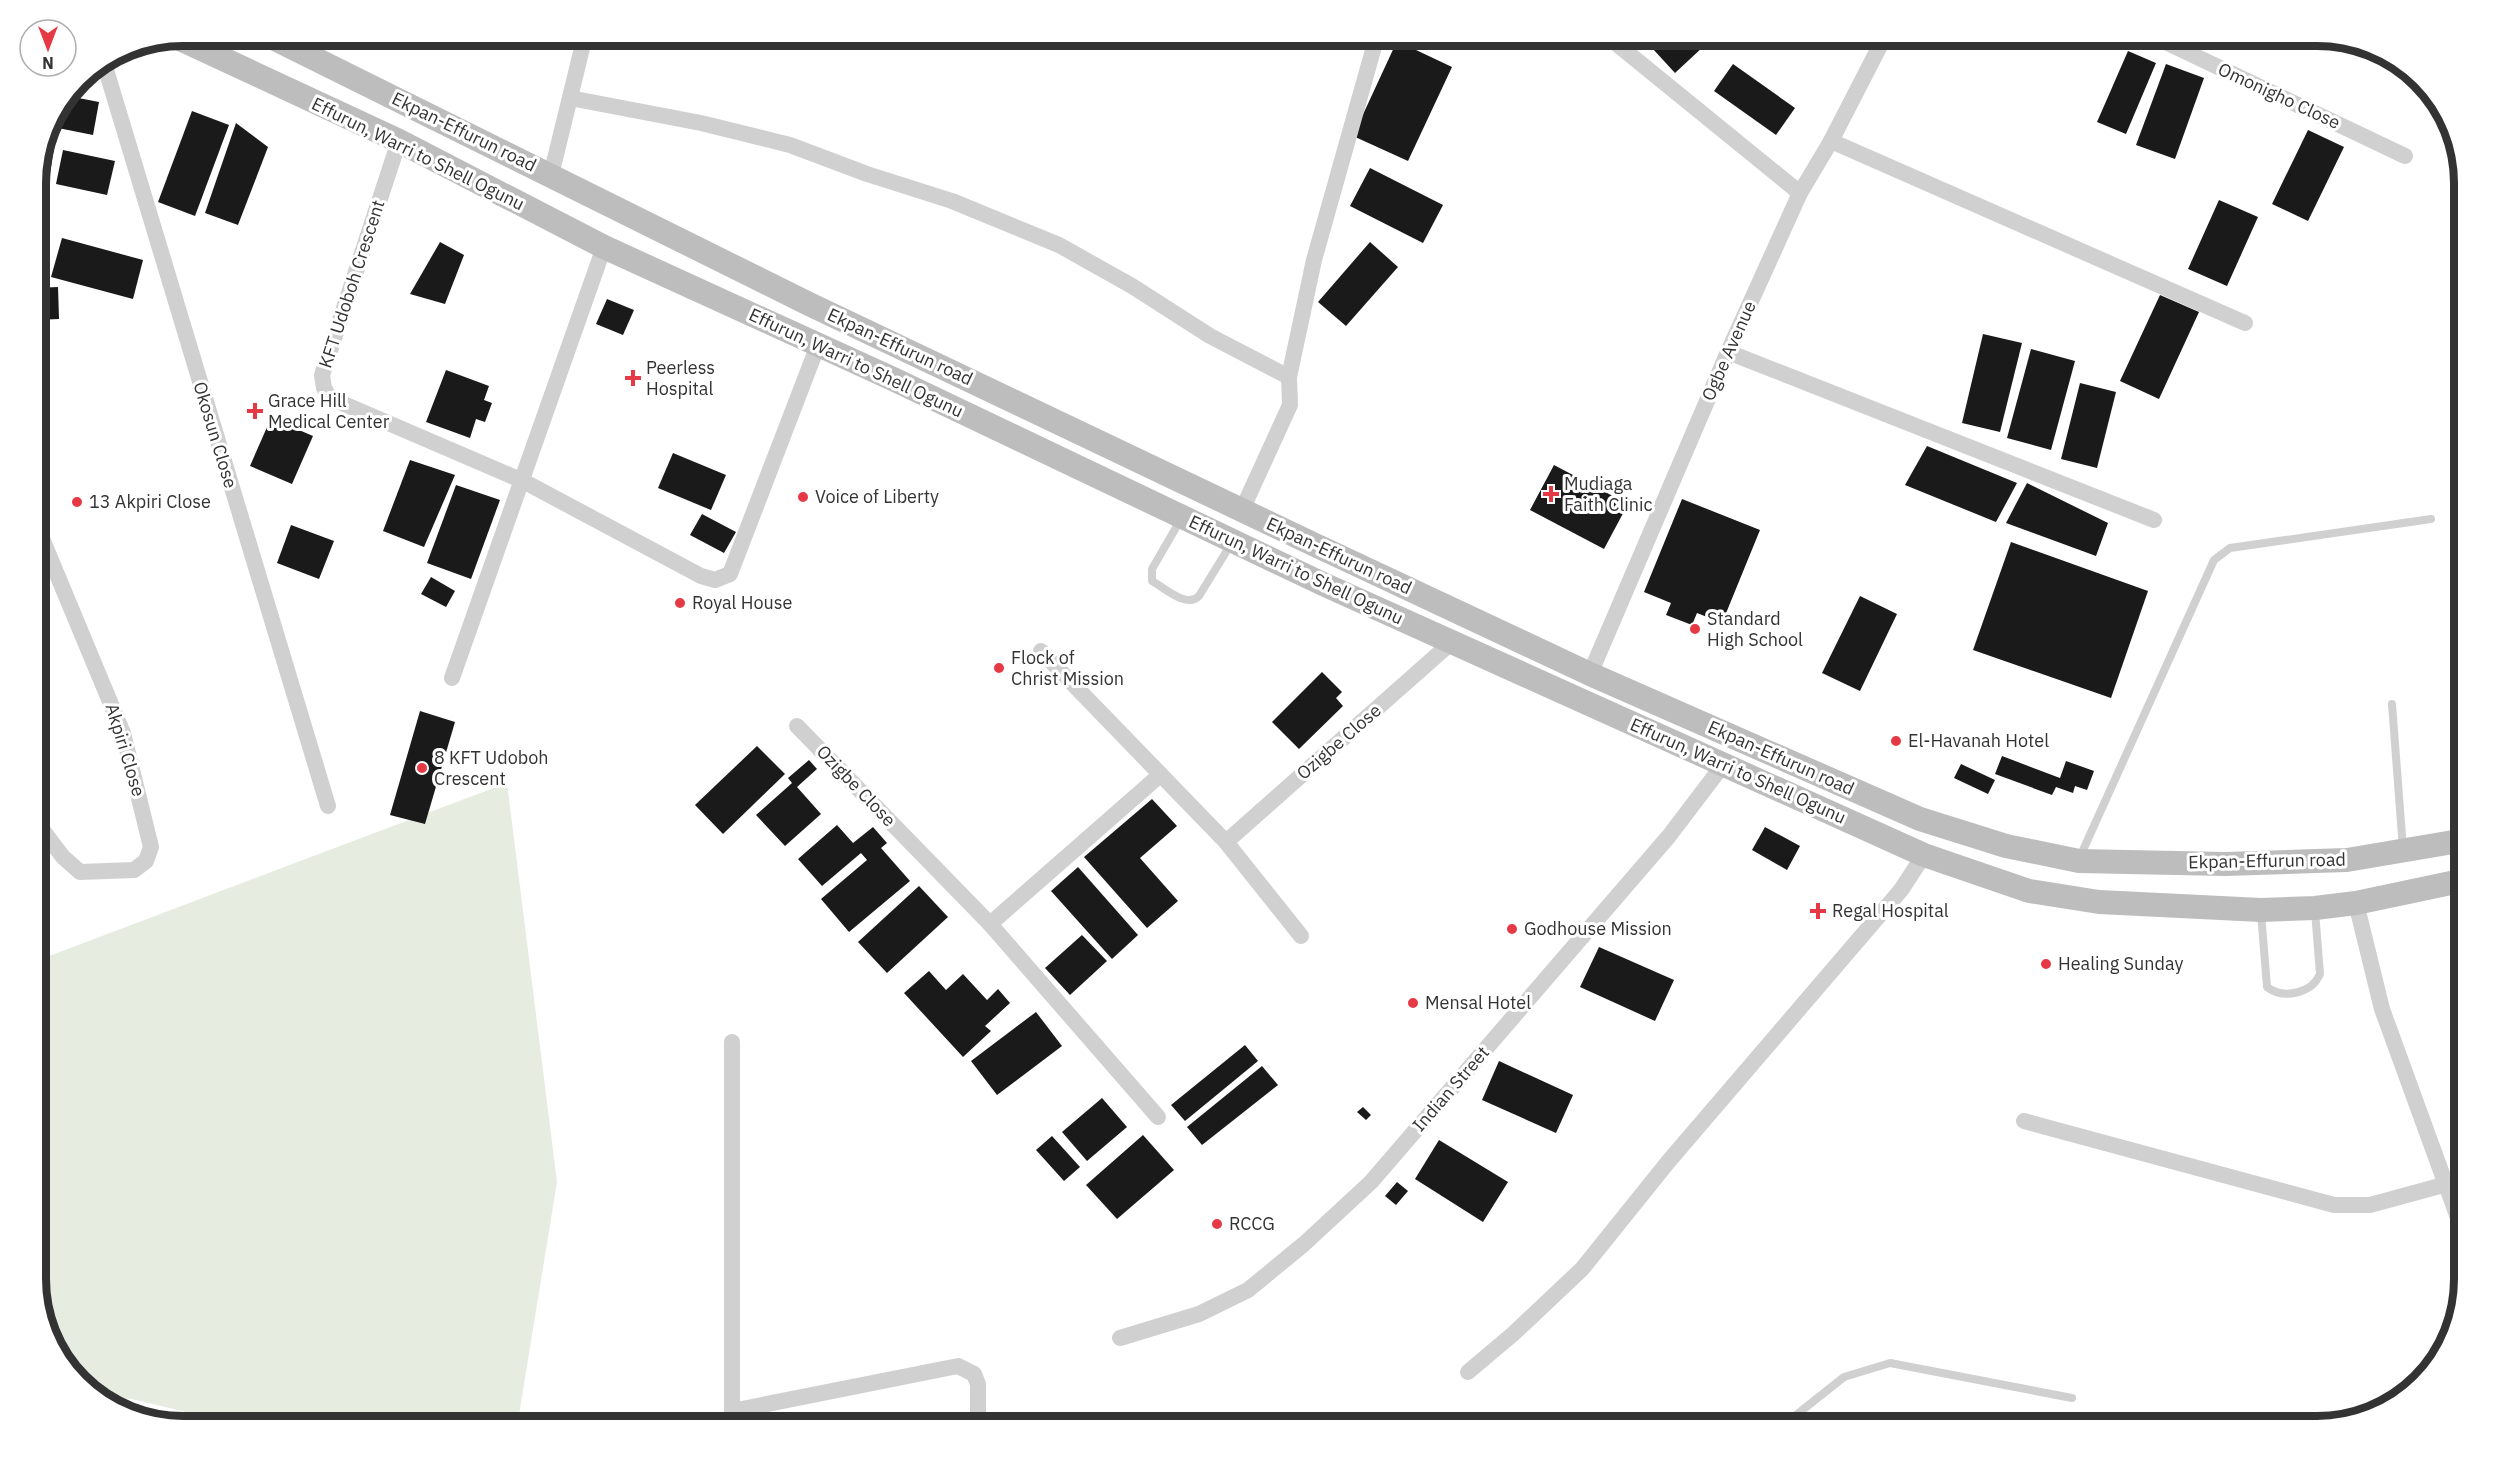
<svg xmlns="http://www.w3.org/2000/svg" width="2501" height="1463" font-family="'IBM Plex Sans',sans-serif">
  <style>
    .green { fill: #e6ecdf }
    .building { fill: #1a1a1a }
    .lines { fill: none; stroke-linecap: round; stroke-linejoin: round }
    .service { stroke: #d0d0d0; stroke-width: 8 }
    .minor { stroke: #d0d0d0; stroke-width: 16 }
    .secondary { stroke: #bdbdbd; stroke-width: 24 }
    .poi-dot { fill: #e63946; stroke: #fff; stroke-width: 2 }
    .labels { text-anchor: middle; stroke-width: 6; stroke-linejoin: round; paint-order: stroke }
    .street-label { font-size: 18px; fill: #333; stroke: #fff }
    .poi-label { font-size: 18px; fill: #333; stroke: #fff; text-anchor: start }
    .rim { fill: none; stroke: #333; stroke-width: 8 }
  </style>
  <rect width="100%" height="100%" fill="#fff"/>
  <path class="green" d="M507,783L557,1182L517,1427H248L132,1399L100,1397L56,1354L36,1289V961Z"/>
  <g class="building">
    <path d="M1641,36H1695L1704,46L1675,73Z"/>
    <path d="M1397,41L1452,67L1408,161L1353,136Z"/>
    <path d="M2128,51L2156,63L2126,134L2097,122Z"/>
    <path d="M1733,64L1795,108L1776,135L1714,91Z"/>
    <path d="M2166,64L2204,78L2175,159L2136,145Z"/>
    <path d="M68,96L99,102L93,135L48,126Z"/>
    <path d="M192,111L229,125L195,216L158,202Z"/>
    <path d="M236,123L268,147L238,225L205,213Z"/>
    <path d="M2308,130L2344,147L2308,221L2272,204Z"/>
    <path d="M44,140L55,142L50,174L37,172Z"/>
    <path d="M63,150L115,161L107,195L56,184Z"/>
    <path d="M1370,168L1443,205L1423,243L1350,206Z"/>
    <path d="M2219,200L2258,217L2227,286L2188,269Z"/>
    <path d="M62,238L143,260L133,299L51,277Z"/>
    <path d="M440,242L464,255L445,304L410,294Z"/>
    <path d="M1370,242L1398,267L1346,326L1318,302Z"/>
    <path d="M58,287L59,319L36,320V288Z"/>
    <path d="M2160,295L2199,312L2159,399L2120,381Z"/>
    <path d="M607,299L634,310L623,335L596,324Z"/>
    <path d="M1983,334L2022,343L2000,432L1962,423Z"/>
    <path d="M2031,349L2075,361L2051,450L2007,438Z"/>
    <path d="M446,370L489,386L484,400L492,403L485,422L476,419L470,438L426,422Z"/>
    <path d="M2080,383L2116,392L2097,468L2061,459Z"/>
    <path d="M271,418L313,436L292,484L250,466Z"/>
    <path d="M1927,446L2017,483L1996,522L1905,485Z"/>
    <path d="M673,453L726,475L711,510L658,488Z"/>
    <path d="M410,460L455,475L424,547L383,531Z"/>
    <path d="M1554,465L1628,504L1604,549L1530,510Z"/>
    <path d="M2027,483L2108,523L2096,556L2006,523Z"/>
    <path d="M456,485L500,500L471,579L427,563Z"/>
    <path d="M1682,499L1760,530L1722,623L1697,613L1692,625L1666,615L1671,603L1644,592Z"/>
    <path d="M702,514L736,532L724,553L690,535Z"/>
    <path d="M291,525L334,541L319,579L277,563Z"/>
    <path d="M2011,542L2148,591L2111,698L1973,650Z"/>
    <path d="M431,577L455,591L446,607L421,594Z"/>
    <path d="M1860,596L1897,614L1860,691L1822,673Z"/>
    <path d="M1322,672L1342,692L1336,698L1343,706L1299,749L1272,722Z"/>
    <path d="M420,711L455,722L425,824L390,815Z"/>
    <path d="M757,746L785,774L723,834L695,805Z"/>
    <path d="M2002,756L2060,778L2066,761L2094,771L2087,790L2075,786L2073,793L2056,787L2052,795L1995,774Z"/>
    <path d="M809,760L817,769L797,787L821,814L785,846L756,815L792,783L788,778Z"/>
    <path d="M1961,764L1995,780L1988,794L1954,778Z"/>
    <path d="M1152,799L1177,826L1140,858L1178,901L1147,928L1084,857Z"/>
    <path d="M837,825L853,843L873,827L887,843L881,848L910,881L849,932L821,899L867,860L861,853L822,886L798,859Z"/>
    <path d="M1765,827L1800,846L1787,870L1752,850Z"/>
    <path d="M1078,867L1138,935L1112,959L1051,891Z"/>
    <path d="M919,886L948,917L887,973L858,942Z"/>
    <path d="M1082,935L1107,961L1070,995L1045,968Z"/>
    <path d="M1599,947L1674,980L1655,1021L1580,987Z"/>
    <path d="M929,971L946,990L963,974L987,1000L998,989L1010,1003L985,1026L991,1031L963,1057L904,993Z"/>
    <path d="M1036,1012L1062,1046L997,1095L971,1061Z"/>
    <path d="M1245,1045L1258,1061L1185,1121L1171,1105Z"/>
    <path d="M1499,1061L1573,1095L1556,1133L1482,1100Z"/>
    <path d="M1262,1066L1278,1085L1202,1145L1187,1127Z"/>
    <path d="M1102,1098L1127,1127L1087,1161L1062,1132Z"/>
    <path d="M1363,1107L1371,1115L1366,1120L1357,1112Z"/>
    <path d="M1143,1135L1174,1170L1117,1219L1086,1185Z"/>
    <path d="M1052,1136L1080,1167L1064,1181L1036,1150Z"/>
    <path d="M1439,1140L1508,1182L1483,1222L1415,1179Z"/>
    <path d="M1397,1182L1408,1191L1396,1205L1385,1196Z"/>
  </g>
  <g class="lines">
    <g class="service">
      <path d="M1181,519L1152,569V581C1165,588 1187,609 1199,596L1231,544"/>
      <path d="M2392,704L2403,849"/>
      <path d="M2079,859L2214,560L2230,548L2431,519"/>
      <path d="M2261,913L2267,987C2284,1000 2312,993 2320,974L2315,911"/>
      <path d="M1781,1427L1844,1377L1890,1363L2072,1398"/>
    </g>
    <g class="minor">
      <path d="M1607,36L1800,193"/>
      <path d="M2153,36L2405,156"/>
      <path d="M104,63L328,806"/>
      <path d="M570,98L701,123L790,145L867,174L952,201L1059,245L1132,286L1210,336L1289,377"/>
      <path d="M399,141L322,375L324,388L330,398L523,481L701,576L715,580L730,574L818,345"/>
      <path d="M1831,141L2245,323"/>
      <path d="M551,175L585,36"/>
      <path d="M1728,352L2154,520"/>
      <path d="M1242,510L1290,405L1289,377L1314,260L1377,36"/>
      <path d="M36,524L123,733L151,847L146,861L134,870L80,872L63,857L41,828L36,825"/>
      <path d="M1041,651L1226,842L1301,936"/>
      <path d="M1590,674L1728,352L1800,193L1831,141L1885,36"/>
      <path d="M452,678L604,247"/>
      <path d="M797,726L990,924L1158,1117"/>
      <path d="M1226,842L1453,641"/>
      <path d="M2356,903L2382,1009L2465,1237"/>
      <path d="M990,924L1160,775"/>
      <path d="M732,1042V1427"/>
      <path d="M2024,1121L2334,1205H2370L2447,1184"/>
      <path d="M1120,1338L1199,1314L1248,1290L1304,1244L1371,1182L1669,836L1723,765"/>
      <path d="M1468,1372L1513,1334L1582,1269L1668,1162L1901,890L1924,855"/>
      <path d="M732,1411L958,1366L974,1374L978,1384V1427"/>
    </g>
    <g class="secondary">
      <path d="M269,36L809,304L1313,544L1590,674L1920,819L2006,846L2079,861L2225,864L2347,860L2465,840"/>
      <path d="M176,37L399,141L604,247L893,379L1323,584L1924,855L2029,891L2099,902L2261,910L2315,908L2356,903L2465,880"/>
    </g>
  </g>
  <g class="poi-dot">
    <path d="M630 369h6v6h6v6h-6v6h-6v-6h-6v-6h6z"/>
    <path d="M252 402h6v6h6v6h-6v6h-6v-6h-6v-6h6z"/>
    <path d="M1548 485h6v6h6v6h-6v6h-6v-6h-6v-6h6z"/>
    <circle cx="803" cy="497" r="6"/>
    <circle cx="77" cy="502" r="6"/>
    <circle cx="680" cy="603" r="6"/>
    <circle cx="1695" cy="629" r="6"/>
    <circle cx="999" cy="668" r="6"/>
    <circle cx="1896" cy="741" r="6"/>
    <circle cx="422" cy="768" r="6"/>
    <path d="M1815 902h6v6h6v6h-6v6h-6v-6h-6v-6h6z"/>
    <circle cx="1512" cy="929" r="6"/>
    <circle cx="2046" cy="964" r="6"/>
    <circle cx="1413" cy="1003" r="6"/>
    <circle cx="1217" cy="1224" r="6"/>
  </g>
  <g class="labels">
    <g class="street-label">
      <text transform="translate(2279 96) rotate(25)" y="6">Omonigho Close</text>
      <text transform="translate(464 132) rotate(26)" y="6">Ekpan-Effurun road</text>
      <text transform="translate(418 154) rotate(26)" y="6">Effurun, Warri to Shell Ogunu</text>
      <text transform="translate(352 284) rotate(-72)" y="6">KFT Udoboh Crescent</text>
      <text transform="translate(900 347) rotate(25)" y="6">Ekpan-Effurun road</text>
      <text transform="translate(1729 351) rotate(-66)" y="6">Ogbe Avenue</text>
      <text transform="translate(856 363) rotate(25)" y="6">Effurun, Warri to Shell Ogunu</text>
      <text transform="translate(215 435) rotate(73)" y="6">Okosun Close</text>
      <text transform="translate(1339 556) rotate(25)" y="6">Ekpan-Effurun road</text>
      <text transform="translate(1296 570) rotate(25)" y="6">Effurun, Warri to Shell Ogunu</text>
      <text transform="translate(1339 742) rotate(-41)" y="6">Ozigbe Close</text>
      <text transform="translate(125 750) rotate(73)" y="6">Akpiri Close</text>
      <text transform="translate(1781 758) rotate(24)" y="6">Ekpan-Effurun road</text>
      <text transform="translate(1738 771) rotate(24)" y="6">Effurun, Warri to Shell Ogunu</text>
      <text transform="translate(856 786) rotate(46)" y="6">Ozigbe Close</text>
      <text transform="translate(2267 861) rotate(-1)" y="6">Ekpan-Effurun road</text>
      <text transform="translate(1451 1089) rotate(-49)" y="6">Indian Street</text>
    </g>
    <g class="poi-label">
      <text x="646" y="374">Peerless<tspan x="646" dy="21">Hospital</tspan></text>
      <text x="268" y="407">Grace Hill<tspan x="268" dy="21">Medical Center</tspan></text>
      <text x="1564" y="490">Mudiaga<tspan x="1564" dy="21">Faith Clinic</tspan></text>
      <text x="815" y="503">Voice of Liberty</text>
      <text x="89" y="508">13 Akpiri Close</text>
      <text x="692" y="609">Royal House</text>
      <text x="1707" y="625">Standard<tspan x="1707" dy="21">High School</tspan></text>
      <text x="1011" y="664">Flock of<tspan x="1011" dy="21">Christ Mission</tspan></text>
      <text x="1908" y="747">El-Havanah Hotel</text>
      <text x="434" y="764">8 KFT Udoboh<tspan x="434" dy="21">Crescent</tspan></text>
      <text x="1832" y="917">Regal Hospital</text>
      <text x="1524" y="935">Godhouse Mission</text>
      <text x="2058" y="970">Healing Sunday</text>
      <text x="1425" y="1009">Mensal Hotel</text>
      <text x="1229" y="1230">RCCG</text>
    </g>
  </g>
  <path d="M0 0H2501V1463H0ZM183 46H2317A137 137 0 0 1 2454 183V1279A137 137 0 0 1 2317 1416H183A137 137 0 0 1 46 1279V183A137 137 0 0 1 183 46Z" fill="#fff" fill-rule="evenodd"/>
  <path class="rim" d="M183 46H2317A137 137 0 0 1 2454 183V1279A137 137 0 0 1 2317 1416H183A137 137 0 0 1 46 1279V183A137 137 0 0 1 183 46Z"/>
  <g transform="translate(48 48) rotate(180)"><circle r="28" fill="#ffffff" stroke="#adadad" stroke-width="1.5"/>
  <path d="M0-4.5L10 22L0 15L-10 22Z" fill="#e63946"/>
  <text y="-9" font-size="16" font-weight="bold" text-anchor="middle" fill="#333333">N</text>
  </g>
</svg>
